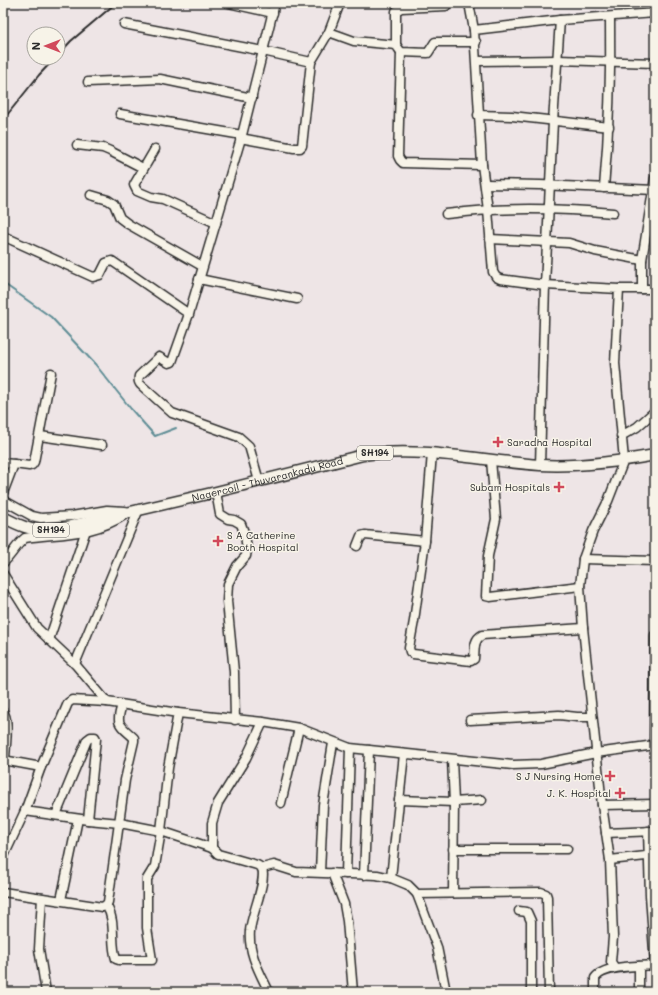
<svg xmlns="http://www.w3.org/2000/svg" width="658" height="995" font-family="Mali,sans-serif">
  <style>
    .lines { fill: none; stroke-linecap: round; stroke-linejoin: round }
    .stream { stroke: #5e8d95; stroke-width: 2 }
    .minor-casing { stroke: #2b2b2b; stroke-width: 11 }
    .major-casing { stroke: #2b2b2b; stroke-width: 13 }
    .minor { stroke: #f7f3e8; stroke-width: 8 }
    .major { stroke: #f7f3e8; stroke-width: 10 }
    .rail { stroke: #2b2b2b; stroke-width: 2 }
    .poi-dot { fill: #d1495b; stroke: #f7f3e8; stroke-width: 1.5 }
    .labels { text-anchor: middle; stroke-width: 3; stroke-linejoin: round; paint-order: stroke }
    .shield { fill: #f7f3e8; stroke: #686764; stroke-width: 1 }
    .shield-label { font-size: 9px; font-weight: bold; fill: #2b2b2b }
    .poi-label { font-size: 10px; fill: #2b2b2b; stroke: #f7f3e8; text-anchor: end }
    .street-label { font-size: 10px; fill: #2b2b2b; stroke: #f7f3e8 }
  </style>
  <rect width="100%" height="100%" fill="#eee5e6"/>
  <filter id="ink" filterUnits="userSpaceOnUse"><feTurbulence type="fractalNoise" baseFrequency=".025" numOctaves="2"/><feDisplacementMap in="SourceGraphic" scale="8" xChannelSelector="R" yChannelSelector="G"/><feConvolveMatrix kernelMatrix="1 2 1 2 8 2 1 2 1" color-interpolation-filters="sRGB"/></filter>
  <g filter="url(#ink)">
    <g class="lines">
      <path class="stream" d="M3,283L51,317L95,364L131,409L155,436L176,428"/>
      <g class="minor-casing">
        <g id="minor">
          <path d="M228,3L273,13"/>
          <path d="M469,3L474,30"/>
          <path d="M124,24L263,51L275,3"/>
          <path d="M329,32L340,3"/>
          <path d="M396,45V11L401,8L446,6"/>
          <path d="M401,52L398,156L400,160L403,163L482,165"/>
          <path d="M477,61L558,60L655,63"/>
          <path d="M88,82L160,79L252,98"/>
          <path d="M120,114L242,135"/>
          <path d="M478,115L512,116L609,127"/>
          <path d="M240,138L294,148H300L302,146L311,62L329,32L354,41L396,45L401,52L428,53L435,42H476"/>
          <path d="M77,145L103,148L110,151L143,168"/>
          <path d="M155,149L134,185L137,191L151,197L163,199L216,223"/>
          <path d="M485,184L540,185L655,190"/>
          <path d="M604,188C609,131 611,74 610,17"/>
          <path d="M91,195L108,200L114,204L120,218L128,224L202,266"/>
          <path d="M446,214C501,207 558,208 613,213"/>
          <path d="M3,236L93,277L100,275L106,263L112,261L189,314"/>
          <path d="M490,239L569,243L595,251L642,260"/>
          <path d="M199,279L297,299"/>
          <path d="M619,289H642V260L655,178"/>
          <path d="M642,289H655"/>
          <path d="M40,436L102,445"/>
          <path d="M621,436L637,427L655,411"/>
          <path d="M491,460L496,519L488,556L486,596L490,597L580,586"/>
          <path d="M3,463L14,464L3,493"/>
          <path d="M14,464L29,466L32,465L34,462L51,373"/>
          <path d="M540,465L545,285L553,122L560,20"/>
          <path d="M259,481L249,446L239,437L172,413L141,385C138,382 138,380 139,376L159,357L169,363L172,362L189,314L242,135L263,51L311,62"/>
          <path d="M216,492L220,514L228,519L234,520L241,524L245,535L247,550L246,556L237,566L228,584L227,601L234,672L235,720"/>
          <path d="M3,500L32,516L41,518L72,516L107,510L125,511"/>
          <path d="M425,541L414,621L409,648L410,652L413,654L471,661L474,659C475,650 473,640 482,635L583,628"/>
          <path d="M357,546L361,536L365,535L425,541L432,453"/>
          <path d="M583,559L655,561"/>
          <path d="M3,563C12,555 16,545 25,538C60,533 94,536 126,514"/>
          <path d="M3,574L37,628L75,664L107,702L178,713L263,722L299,728L350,748L513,765L541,764L596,753L655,745"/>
          <path d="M49,640L86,530"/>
          <path d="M75,664L139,509"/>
          <path d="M3,712C10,719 5,749 5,760"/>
          <path d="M470,720L559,715L577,717H592"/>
          <path d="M263,722L246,758L218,803L212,823V848L218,854L257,865L262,868C267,882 251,915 250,931C248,953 260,973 269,992"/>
          <path d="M654,745L655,635"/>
          <path d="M3,760L41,767"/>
          <path d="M452,760L454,802L453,893"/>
          <path d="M399,800L454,802L482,800"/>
          <path d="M281,803L299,728"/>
          <path d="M602,805L655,804"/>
          <path d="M25,811L88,820L120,823L161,831L212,848"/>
          <path d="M56,815L87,740L91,737H95L96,739L88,820"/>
          <path d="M648,831L650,895L655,965"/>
          <path d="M606,833L655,831"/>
          <path d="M453,849H567"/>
          <path d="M3,858L25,811L41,767L68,703L72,700L107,702"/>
          <path d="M610,860L655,855"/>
          <path d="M262,868L274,865L296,872L377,875L391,878L408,885L417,894L541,892L546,894L547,897L549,992"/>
          <path d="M320,872L323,805L333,743"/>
          <path d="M332,873L344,904L347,921L353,992"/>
          <path d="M346,874L350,748"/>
          <path d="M364,875L369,750"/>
          <path d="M391,878L404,754"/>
          <path d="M3,892L102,907L106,905L108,902L125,780L134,741V738C120,725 115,725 122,705"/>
          <path d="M417,894L437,947L446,992"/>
          <path d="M42,898L39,949L46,992"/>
          <path d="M61,900L78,819"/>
          <path d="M106,905C117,922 110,941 116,959L119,960H152L147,928V879L155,866L161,831L168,768L178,713"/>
          <path d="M519,911L527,912L531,921V992"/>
          <path d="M639,966V992"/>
          <path d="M615,968L611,962L613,937L610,860L602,805L583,628L580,586L583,559L593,531L608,501L624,460L615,363L619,289L545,285L500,279L496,277L493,272L488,210L482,165L474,30L560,20L655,13"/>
          <path d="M595,992V978C603,965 640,966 655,965"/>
        </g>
      </g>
      <g class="major-casing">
        <g id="major">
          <path id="s1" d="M3,517C18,525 31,531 49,531L216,492L363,455C422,446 481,461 540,465C578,467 617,462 655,455"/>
        </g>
      </g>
      <use href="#minor" class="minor"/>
      <use href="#major" class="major"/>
      <g class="rail">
        <path d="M58,55L71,41L116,3"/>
        <path d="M3,120L39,75L55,58"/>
      </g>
    </g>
  </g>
  <g class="poi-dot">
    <path d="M496 436h4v4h4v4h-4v4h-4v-4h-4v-4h4z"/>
    <path d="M557 481h4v4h4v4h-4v4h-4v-4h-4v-4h4z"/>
    <path d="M216 535h4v4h4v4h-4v4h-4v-4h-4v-4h4z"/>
    <path d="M608 770h4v4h4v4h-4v4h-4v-4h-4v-4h4z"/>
    <path d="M618 787h4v4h4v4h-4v4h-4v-4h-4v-4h4z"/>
  </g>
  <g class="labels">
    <g class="shield">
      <rect x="357" y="446" width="36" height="14" rx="3"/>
      <rect x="33" y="523" width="36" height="14" rx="3"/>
    </g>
    <g class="shield-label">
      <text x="375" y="456">SH194</text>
      <text x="51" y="533">SH194</text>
    </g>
    <g class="poi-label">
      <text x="507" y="446" text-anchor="start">Saradha Hospital</text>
      <text x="550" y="491">Subam Hospitals</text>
      <text x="227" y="539" text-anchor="start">S A Catherine<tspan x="227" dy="12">Booth Hospital</tspan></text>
      <text x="601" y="780">S J Nursing Home</text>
      <text x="611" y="797">J. K. Hospital</text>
    </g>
    <g class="street-label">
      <text dy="4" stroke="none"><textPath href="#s1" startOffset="273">Nagercoil - Thuvarankadu Road</textPath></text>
    </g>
  </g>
  <rect width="658" height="995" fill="none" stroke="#f7f3e8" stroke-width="16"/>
  <rect x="8" y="8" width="642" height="979" fill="none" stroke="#2b2b2b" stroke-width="1.5" filter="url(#ink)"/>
  <g transform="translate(46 46) rotate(270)"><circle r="19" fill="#f7f3e8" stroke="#a5a39c"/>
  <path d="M0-3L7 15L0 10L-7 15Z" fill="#d1495b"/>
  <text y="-6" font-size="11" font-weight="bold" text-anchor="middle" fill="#2b2b2b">N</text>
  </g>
</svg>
